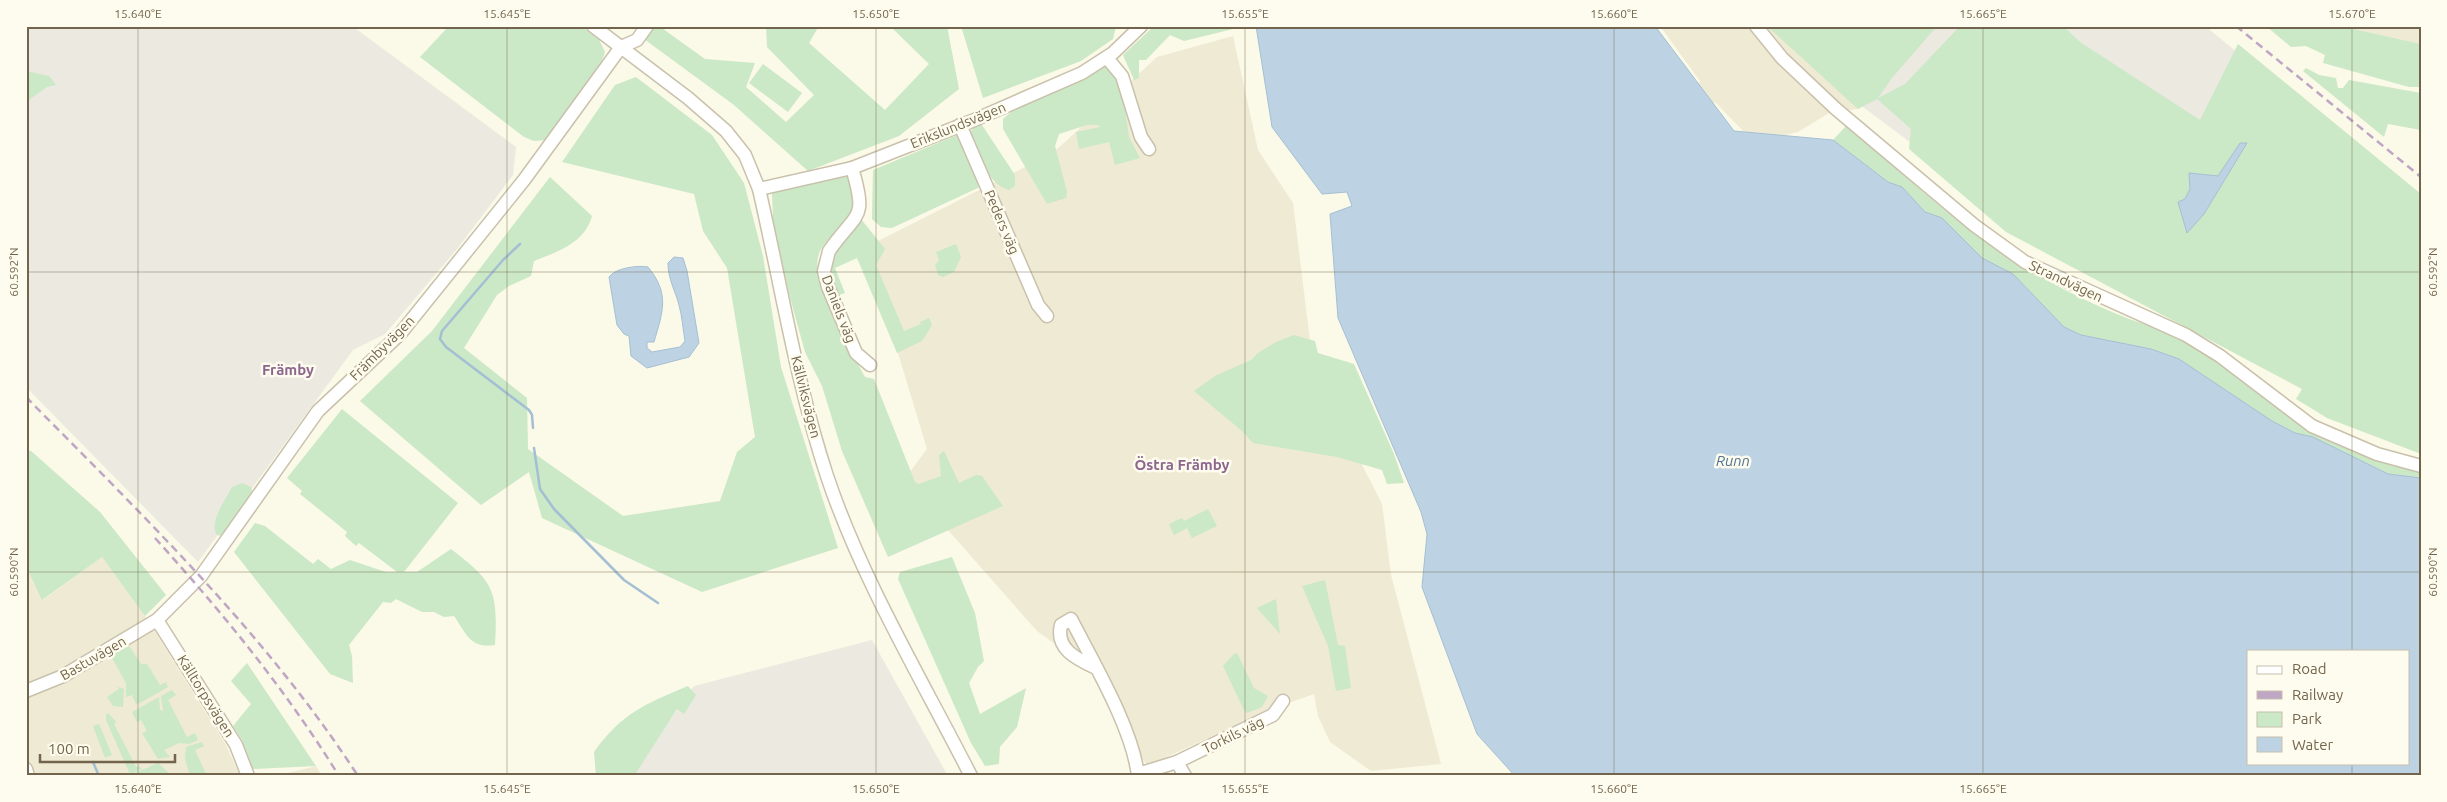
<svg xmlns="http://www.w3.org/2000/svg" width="2447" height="802" font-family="Ubuntu,sans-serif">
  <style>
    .residential { fill: #efead3 }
    .industrial { fill: #ece9e1 }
    .green { fill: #cbe8c7; fill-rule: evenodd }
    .water { fill: #bdd3e3; stroke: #a4bfd4; fill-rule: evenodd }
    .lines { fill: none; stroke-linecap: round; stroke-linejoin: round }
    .stream { stroke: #a4bfd4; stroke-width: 2.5 }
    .minor-casing { stroke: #c9c1ab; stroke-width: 15 }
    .minor { stroke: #fff; stroke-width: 12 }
    .rail { stroke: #bfa6c4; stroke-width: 2.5; stroke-dasharray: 8 5; stroke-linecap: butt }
    .ticks { fill: none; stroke: #73654d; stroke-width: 1; stroke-opacity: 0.45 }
    .labels { text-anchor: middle; stroke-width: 5; stroke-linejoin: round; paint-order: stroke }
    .street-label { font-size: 14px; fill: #73654d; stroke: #fefcee }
    .neighbourhood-label { font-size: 15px; font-weight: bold; fill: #8c668f; stroke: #fefcee }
    .water-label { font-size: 15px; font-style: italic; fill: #507492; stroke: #fefcee }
    .neatline { fill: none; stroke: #73654d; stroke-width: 2 }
    .ticks-label { font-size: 12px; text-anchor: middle; fill: #73654d }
  </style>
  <rect width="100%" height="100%" fill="#fbf9e7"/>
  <g class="residential">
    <path d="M1660,26H1775L1858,109L1829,113L1798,132L1757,141L1742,130L1716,103L1706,102L1697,90L1700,81Z"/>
    <path d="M2349,26H2421V44L2349,28Z"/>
    <path d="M1233,36L1258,150L1293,203L1311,349L1328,398L1382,504L1391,575L1441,764L1371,771L1330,742L1318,716L1314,694L1271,709L1147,766L1092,671L1037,631L904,480L927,449L866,247L1053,153L1157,57Z"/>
    <path d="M102,557L145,616L226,745L240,776H26V566L43,600Z"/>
    <path d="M316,766L322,776H276Z"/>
  </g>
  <g class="industrial">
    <path d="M26,26H352L516,147L513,175L457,249L385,334L353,350L198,562L26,387Z"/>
    <path d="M1775,26H2205L2248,61L2085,273L1863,107Z"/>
    <path d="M872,640L948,776H630L694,686Z"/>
  </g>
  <g class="green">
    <path d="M449,26H581L599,40L605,52L600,66L547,140L534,141L524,137L420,57Z"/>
    <path d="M655,26H659L705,59L755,63L746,87L786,122L814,95L767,47L766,26H819L809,43L885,110L929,64L890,26H947L959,89L899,136L808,171L734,105L644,39Z"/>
    <path d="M961,26H1116L1113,39L1081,61L983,98Z"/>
    <path d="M1154,26H1236L1237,28L1184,41L1170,35L1146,60H1139V78L1134,80L1123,55Z"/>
    <path d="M1767,26H1937L1892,78L1878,98L1905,84L1960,26H2063L2080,42L2200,120L2238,44L2421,194V454L2327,418L2296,399L2302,389L2006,232L1909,149L1911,129L1877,99L1858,109ZM2240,143L2246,144L2204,214L2178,202L2185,199L2190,189L2218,176Z"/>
    <path d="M2266,26H2349V28L2421,44V87H2409L2323,63L2325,55L2306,46L2291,47Z"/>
    <path d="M763,64L802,93L788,112L749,83Z"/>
    <path d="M1107,64L1122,86L1129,137L1140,158L1115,165L1109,142L1079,149L1076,132L1100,127L1098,125H1087L1059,134L1055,146L1067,192L1066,198L1047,204L1003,129V119L1013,110Z"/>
    <path d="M2306,68L2319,75L2336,78L2338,88H2343L2349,80L2421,93V130L2388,124L2384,137L2303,71Z"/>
    <path d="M26,71L49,76L56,85L47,87L26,102Z"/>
    <path d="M636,77L712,135L744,183L763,256L781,367L838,548L702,592L542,518L529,472L481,505L360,401L432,331L550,177L592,216C585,243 557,252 534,261L531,276L509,286L497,295L464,348L527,398L528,449L623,516L720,501L737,452L755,437L727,268L703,231L694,194L562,162L615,85Z"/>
    <path d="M978,123L982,125L1015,175V186L1009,190C988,185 980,155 971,138V131Z"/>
    <path d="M1846,126C1910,179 1972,241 2046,280C2074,295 2103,309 2132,320C2157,328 2183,337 2205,351C2231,367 2252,390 2277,407C2315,434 2375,462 2421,471V478L2388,474L2313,437L2295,433L2272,421L2179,359L2151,349L2081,335L2064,327L2013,274L1982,258L1942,218L1925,212L1902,187L1888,182L1833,140Z"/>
    <path d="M957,135L982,186L892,228L881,227L872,219L873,170Z"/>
    <path d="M851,174C852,184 856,198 854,208C849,228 823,236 818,257C812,284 852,352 865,377L874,379L915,482L919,484L941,476L939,455L944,451L959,483L976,475L982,476L1003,506L888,557L842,451L822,386L805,352L789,294L773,219L772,194L779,186Z"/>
    <path d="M861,219L885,249L876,265L904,331L921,324L920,322L929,318L932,325L922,341L897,353L857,258L835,268L845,293L836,296C819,253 838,252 861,219Z"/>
    <path d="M956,244L961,257L954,272L943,277L938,275L935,265L939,260L936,252Z"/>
    <path d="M1294,335L1315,341L1318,353L1354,364L1394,454L1404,483L1387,484L1382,470L1337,457L1253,443L1242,431L1194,391L1215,376L1251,360L1258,353L1276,342Z"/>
    <path d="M342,409L458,503L404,572H417L451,549C494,582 498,590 495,645C470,649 466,633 454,616L444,617L434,612H422L396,599L391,603L383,602L349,645L352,656L353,683L330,674L234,552L255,523L265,526L313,564L318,559L331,569L350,560L386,572H397L359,543L356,546L345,536L347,532L300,494L302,491L287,478Z"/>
    <path d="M26,450L31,451L100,512L166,595L145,616L102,557L42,600L26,566Z"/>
    <path d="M242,483L251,487L253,494L223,536L217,535C208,523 226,499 232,487Z"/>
    <path d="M1208,509L1217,526L1192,538L1187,528L1174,535L1169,524L1182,518L1184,521Z"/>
    <path d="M952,557L975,613L984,661L978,667L969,683L980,714L1026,688L1017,727L1000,747L999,764L985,766L971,743L898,579L900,572Z"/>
    <path d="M1325,580L1338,645L1345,646L1351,688L1336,691L1328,646L1302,586Z"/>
    <path d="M1276,599L1280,634L1257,608Z"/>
    <path d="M126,646H129L141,664H147L160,685L166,682L168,687L140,703L136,704L132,695L126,697V683L112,658L114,654Z"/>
    <path d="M1237,653L1254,688L1268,696L1262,707L1247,713L1244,710L1223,666L1234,654Z"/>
    <path d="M247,663L316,766L252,769L242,740L233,726L251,704L231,681Z"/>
    <path d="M688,686L696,695L684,714L677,709L634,776H596L594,752C622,713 645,704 688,686Z"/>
    <path d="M118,687L124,689L123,707L113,706L107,697L119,689Z"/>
    <path d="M172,690L176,695L168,700L187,737L195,733L198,740L189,744L179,743L164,750L170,757L158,759L142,733L147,731L141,720L137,722L132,712L159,697L160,710L163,711L161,696Z"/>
    <path d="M108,713L116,722L114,724L136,767L139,766L142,769L131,774L129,772L106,720V715Z"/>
    <path d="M99,724L112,755L105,758L93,726Z"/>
    <path d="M202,742L204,746L195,750L207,776H190L185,759L186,747Z"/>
    <path d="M158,763L172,776H134L133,774Z"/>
  </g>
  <g class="water">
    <path d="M1256,26H1655L1734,131L1833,140L1888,182L1902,187L1925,212L1942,218L1982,258L2013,274L2064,327L2081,335L2151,349L2179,359L2272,421L2295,433L2313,437L2388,474L2421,478V776H1515L1477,734L1422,587L1427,534L1421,512L1338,318L1330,214L1352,206L1347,192L1322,194L1272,127ZM2248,651H2408V763H2248Z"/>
    <path d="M2240,143H2247L2204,214L2187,233L2178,202L2185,199L2190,189L2189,173L2218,176Z"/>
    <path d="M674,257L683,258L687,271L699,343L689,357L647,368L631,356L629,336L624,334L617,325L609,277C615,268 638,265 648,267C670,294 663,311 654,342H647V348L652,352L680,347L685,341C683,329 682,316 679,305C675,290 668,279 668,263Z"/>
  </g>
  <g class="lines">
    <g class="stream">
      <path d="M520,244L503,260L442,331L440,339L446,347L529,410L532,415L533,428"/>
      <path d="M534,448L540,489L554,509L624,580L658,603"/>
      <path d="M93,762L99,776"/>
    </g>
    <g class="minor-casing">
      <g id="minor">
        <path d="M593,26L688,98L726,131L745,155L759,189C781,284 796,382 827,476C861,578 922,680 971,776"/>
        <path d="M1756,26L1782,58L1836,109L1974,225L2025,262L2186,335L2220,356L2312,426L2377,454L2421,466"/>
        <path d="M1107,58L1122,76L1141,137L1149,149"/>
        <path d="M960,125L1038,305L1047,316"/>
        <path d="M852,168C868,221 857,211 829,251L824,271L828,287L856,353L870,365"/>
        <path d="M759,189L852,168L972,121L1082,73L1113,53L1141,26"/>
        <path d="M157,620L236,745L248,776"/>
        <path d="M1096,668C1077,659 1055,649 1061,625L1071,619C1093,662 1133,729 1138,776"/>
        <path d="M26,691L63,676L157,620L201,576L318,411L400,334L524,180L621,47L637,40L647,26"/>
        <path d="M1177,762L1185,776"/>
        <path d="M26,769L28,776"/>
        <path d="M1138,774L1177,762L1273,715L1283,701"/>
      </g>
    </g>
    <use href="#minor" class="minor"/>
    <g class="rail">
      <path d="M2236,26L2421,177"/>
      <path d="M26,397C144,517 266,634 358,776"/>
      <path d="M155,538C222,612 286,690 339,776"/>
    </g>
  </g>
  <path class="ticks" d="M138,26V776M507,26V776M876,26V776M1245,26V776M1614,26V776M1983,26V776M2352,26V651M26,272H2421M26,572H2421M2352,763V776"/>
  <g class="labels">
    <g class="street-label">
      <text transform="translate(958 125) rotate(-22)" y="5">Erikslundsvägen</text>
      <text transform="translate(1002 222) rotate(67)" y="5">Peders väg</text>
      <text transform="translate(2066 281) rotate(25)" y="5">Strandvägen</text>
      <text transform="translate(839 309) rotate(69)" y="5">Daniels väg</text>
      <text transform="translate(382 348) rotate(-45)" y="5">Främbyvägen</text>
      <text transform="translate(806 397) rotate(76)" y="5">Källviksvägen</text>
      <text transform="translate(93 658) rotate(-30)" y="5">Bastuvägen</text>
      <text transform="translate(206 696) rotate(58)" y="5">Källtorpsvägen</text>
      <text transform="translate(1233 735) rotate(-26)" y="5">Torkils väg</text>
    </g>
    <g class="neighbourhood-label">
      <text x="288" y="375">Främby</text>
      <text x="1182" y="470">Östra Främby</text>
    </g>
    <g class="water-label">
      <text x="1733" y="466">Runn</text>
    </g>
  </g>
  <rect width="2447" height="802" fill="none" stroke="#fefcee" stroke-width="55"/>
  <rect x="2247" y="650" width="162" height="115" fill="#fefcee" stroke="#c6c0ae"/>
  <rect x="2257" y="666" width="25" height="8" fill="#ffffff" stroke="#c6c0ae"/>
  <text x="2292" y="674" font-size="15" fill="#73654d">Road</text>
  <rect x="2257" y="691" width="25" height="8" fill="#bfa6c4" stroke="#c6c0ae"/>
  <text x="2292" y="700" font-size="15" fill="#73654d">Railway</text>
  <rect x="2257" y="712" width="25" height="15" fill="#cbe8c7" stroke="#c6c0ae"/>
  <text x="2292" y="724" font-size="15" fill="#73654d">Park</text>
  <rect x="2257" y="737" width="25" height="15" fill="#bdd3e3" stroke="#c6c0ae"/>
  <text x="2292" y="750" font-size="15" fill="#73654d">Water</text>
  <path d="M40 754v8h135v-8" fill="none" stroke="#73654d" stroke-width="2.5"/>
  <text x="48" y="754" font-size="15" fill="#73654d" stroke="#fefcee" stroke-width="4" paint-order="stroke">100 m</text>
  <rect x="28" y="28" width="2392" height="746" class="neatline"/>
  <g class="ticks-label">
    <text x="138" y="18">15.640°E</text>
    <text x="507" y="18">15.645°E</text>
    <text x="876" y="18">15.650°E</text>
    <text x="1245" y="18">15.655°E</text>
    <text x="1614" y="18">15.660°E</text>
    <text x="1983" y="18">15.665°E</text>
    <text x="2352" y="18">15.670°E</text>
    <text transform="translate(14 272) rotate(-90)" y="4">60.592°N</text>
    <text transform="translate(2433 272) rotate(-90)" y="4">60.592°N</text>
    <text transform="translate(14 572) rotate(-90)" y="4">60.590°N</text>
    <text transform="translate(2433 572) rotate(-90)" y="4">60.590°N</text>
    <text x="138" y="793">15.640°E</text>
    <text x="507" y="793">15.645°E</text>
    <text x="876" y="793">15.650°E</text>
    <text x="1245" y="793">15.655°E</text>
    <text x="1614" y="793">15.660°E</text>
    <text x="1983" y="793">15.665°E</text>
  </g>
</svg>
